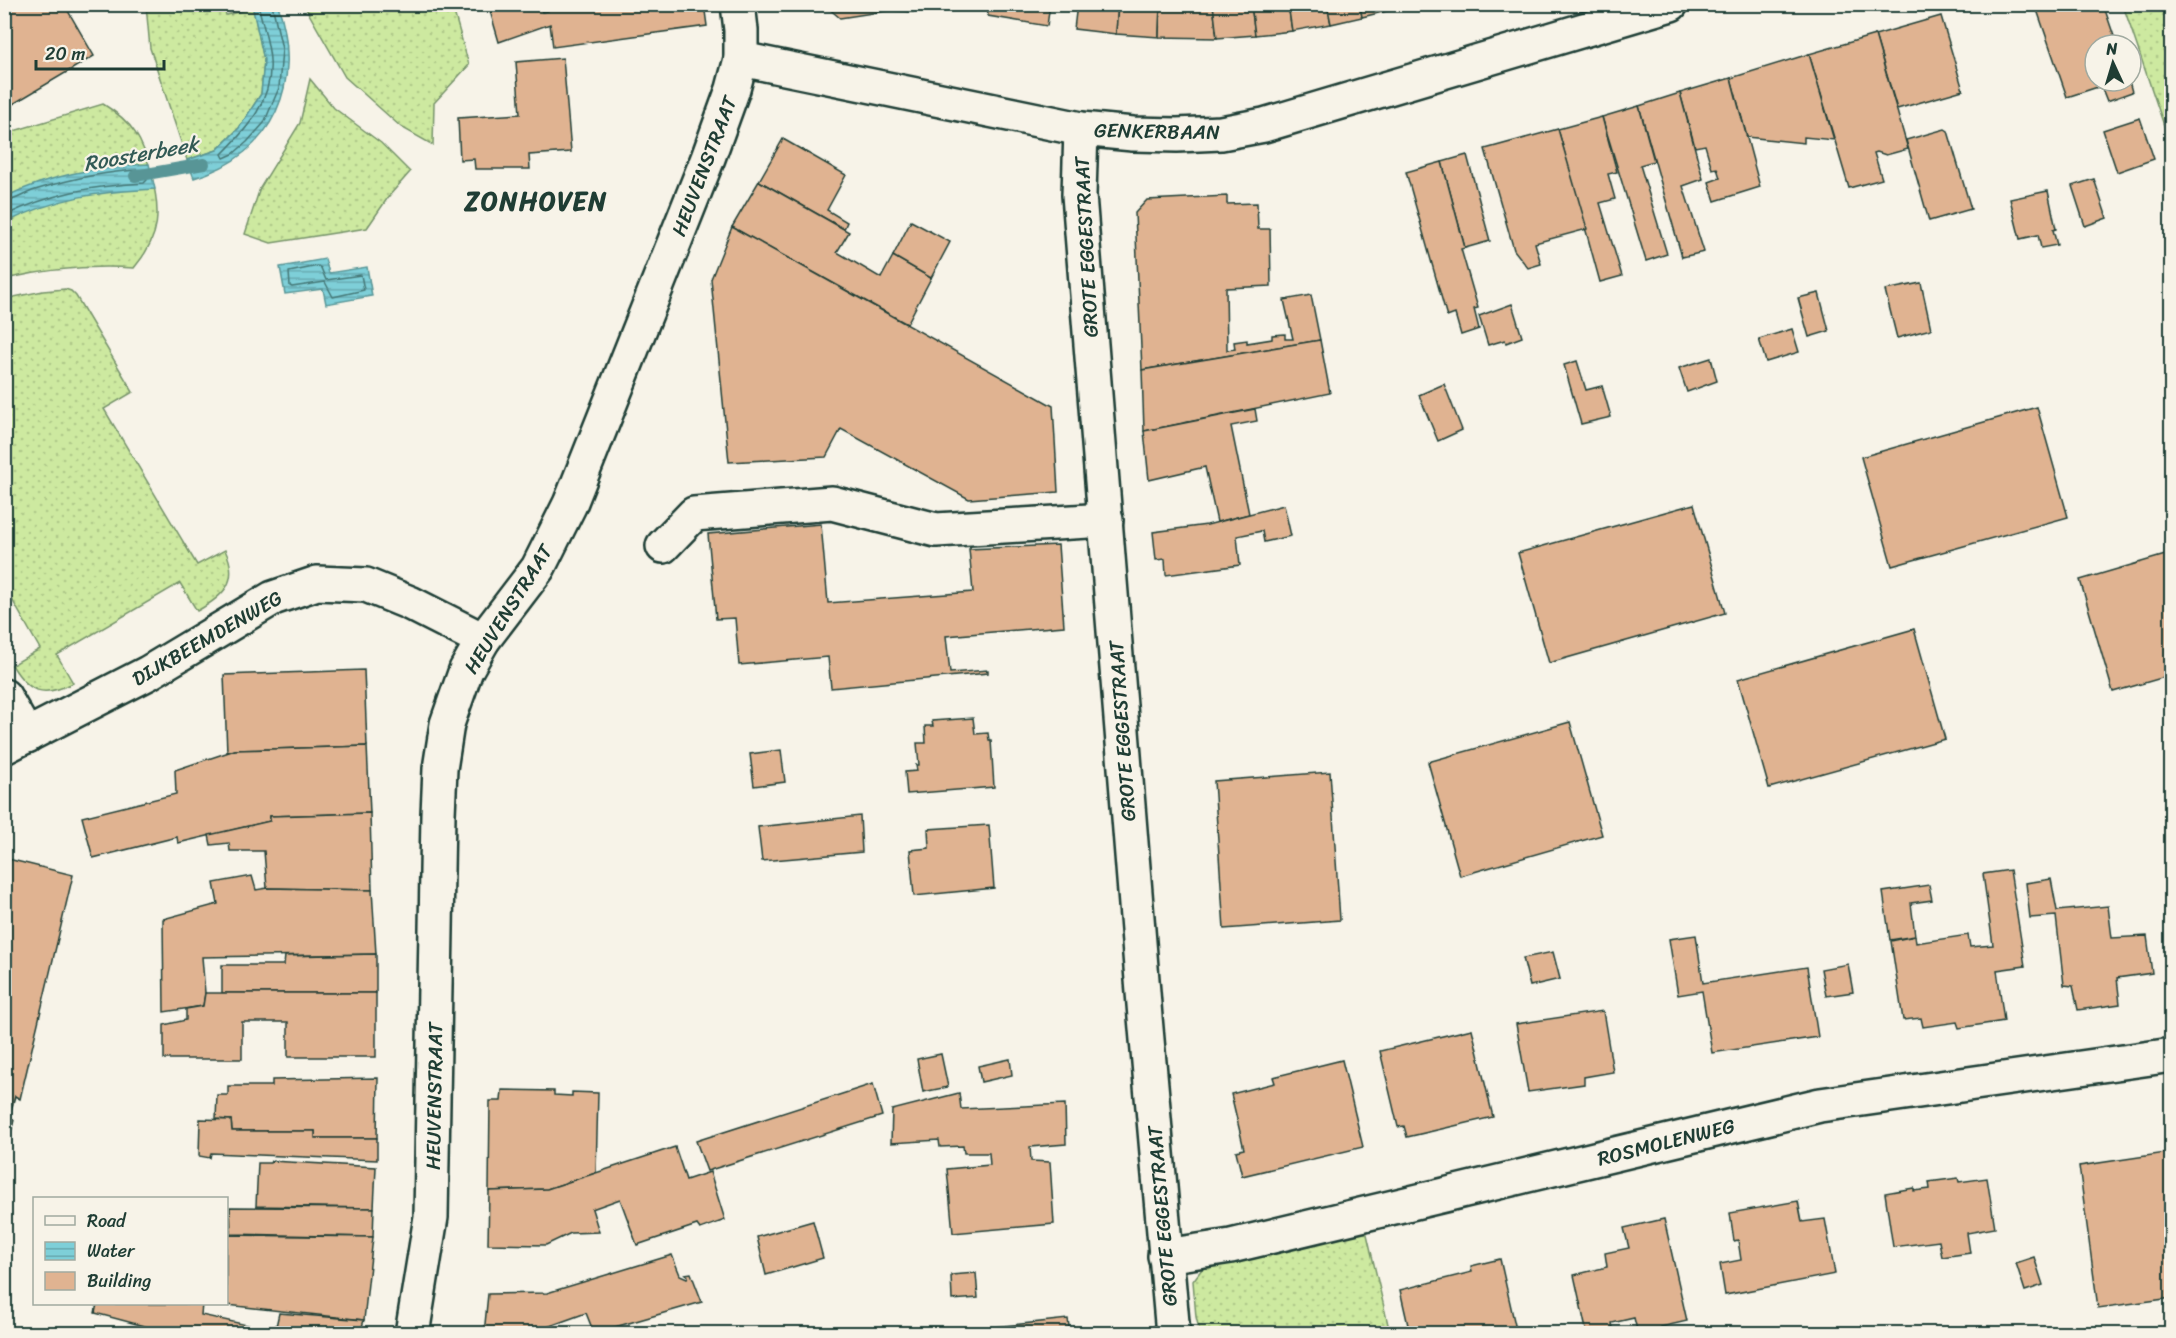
<svg xmlns="http://www.w3.org/2000/svg" width="2176" height="1338" font-family="Sriracha,sans-serif">
  <style>
    .grass { fill: url(#grass-dots); stroke: #76936a; stroke-width: 1.5 }
    .water { fill: url(#water-rules); stroke: #589596; stroke-width: 1.5 }
    .lines { fill: none; stroke-linecap: round; stroke-linejoin: round }
    .shore { stroke: #457776; stroke-width: 1.5 }
    .stream { stroke: #589596; stroke-width: 12 }
    .building { fill: #e0b391; stroke: #1f3d34; stroke-width: 1.5 }
    .minor-casing { stroke: #1f3d34; stroke-width: 38 }
    .minor { stroke: #f7f3e8; stroke-width: 33 }
    .labels { text-anchor: middle; stroke-width: 4.5; stroke-linejoin: round; paint-order: stroke }
    .street-label { font-size: 20px; fill: #1f3d34; stroke: #f7f3e8 }
    .water-label { font-size: 21px; font-style: italic; fill: #325a55; stroke: #f7f3e8 }
    .district-label { font-size: 26px; font-weight: bold; letter-spacing: 1.5px; fill: #1f3d34; stroke: #f7f3e8 }
  </style>
  <defs>
    <pattern id="grass-dots" width="8" height="8" patternUnits="userSpaceOnUse" patternTransform="scale(1.5)"><rect width="8" height="8" fill="#cde9a0"/><path d="M2 2h.1M6 6h.1" fill="none" stroke="#b0c98a" stroke-width="1.8" stroke-linecap="round"/></pattern>
    <pattern id="water-rules" width="6" height="5" patternUnits="userSpaceOnUse" patternTransform="scale(1.5)"><rect width="6" height="5" fill="#7ecfd8"/><path d="M0 2.5h6" fill="none" stroke="#67a9b0"/></pattern>
  </defs>
  <rect width="100%" height="100%" fill="#f7f3e8"/>
  <filter id="ink" filterUnits="userSpaceOnUse"><feTurbulence type="fractalNoise" baseFrequency=".0167" numOctaves="2"/><feDisplacementMap in="SourceGraphic" scale="12" xChannelSelector="R" yChannelSelector="G"/><feConvolveMatrix kernelMatrix="1 2 1 2 8 2 1 2 1" color-interpolation-filters="sRGB"/></filter>
  <g filter="url(#ink)">
    <g class="grass">
      <path d="M146,5H222L226,15L253,8L264,60L261,94L239,128L217,150L187,160L150,48Z"/>
      <path d="M304,5H452L469,65L434,103L433,145L401,127L345,77Z"/>
      <path d="M2123,5H2171V146Z"/>
      <path d="M310,79L334,108L381,143L410,172L389,196L367,228L271,243L245,234L260,188L300,123Z"/>
      <path d="M103,104C133,122 143,140 151,173C161,212 161,236 134,268C89,265 48,269 5,279V128L14,131Z"/>
      <path d="M65,289L71,291L76,296L133,392L104,409L197,565L225,550C240,581 224,596 197,611L180,583L57,655L73,683C43,698 29,693 12,665L40,649L5,587L4,299L43,291Z"/>
      <path d="M1366,1230L1390,1333H1200L1196,1317L1193,1281L1202,1269Z"/>
    </g>
    <g class="water">
      <path d="M252,5H278C304,82 275,154 194,178L187,160L217,150L239,128L261,94L264,60Z"/>
      <path d="M149,164L155,189C96,192 58,197 5,223V197C50,175 98,166 149,164Z"/>
      <path d="M325,259L329,273L367,267L372,296L326,304L323,289L285,294L280,267Z"/>
    </g>
    <g class="lines">
      <g class="shore">
        <path d="M258,4C262,23 269,42 270,60C273,100 248,128 222,154L224,158L233,154L247,142L264,123L279,88L282,49L272,4"/>
        <path d="M4,202C15,201 25,193 35,190C70,179 106,171 143,170L147,180L144,183C91,186 52,193 4,216"/>
        <path d="M318,266L321,268L326,280L361,275L364,290L333,297L325,282L292,287L290,286L289,272Z"/>
      </g>
      <path class="stream" d="M135,176L204,164"/>
    </g>
    <g class="building">
      <path d="M4,4H64L94,56L8,107L4,102Z"/>
      <path d="M488,4H540L542,12L548,11L547,4H704L707,26L553,47L550,24L499,42Z"/>
      <path d="M827,4H912L913,12L892,10L840,18L827,7Z"/>
      <path d="M987,4H1050L1047,26L988,16Z"/>
      <path d="M1077,4H1118L1116,34L1074,29Z"/>
      <path d="M1118,4H1160L1159,37L1116,34Z"/>
      <path d="M1160,4H1213L1217,38L1159,37Z"/>
      <path d="M1213,4H1251L1255,35L1217,38Z"/>
      <path d="M1251,4H1288L1292,31L1255,35Z"/>
      <path d="M1288,4H1327L1331,24L1292,31Z"/>
      <path d="M1327,4H1360L1362,17L1331,24Z"/>
      <path d="M1360,4H1412V5L1362,17Z"/>
      <path d="M2035,4H2103L2117,45H2095V81H2129L2132,92L2107,101L2101,86L2067,97Z"/>
      <path d="M1941,16L1963,90L1897,109L1875,35Z"/>
      <path d="M1875,35L1908,149L1886,155L1877,152L1874,153L1882,179L1849,188L1809,54Z"/>
      <path d="M1809,54L1834,140L1804,137V143L1747,137L1731,78Z"/>
      <path d="M563,58L571,152L529,155L530,169H475L474,159L460,160L458,118L520,114L516,62Z"/>
      <path d="M1731,78L1760,187L1715,201L1709,182L1720,178L1717,168L1712,169L1705,145L1695,147L1680,93Z"/>
      <path d="M1680,93L1703,179L1683,186L1704,252L1682,257L1639,106Z"/>
      <path d="M1639,106L1654,161L1640,165L1667,254L1646,261L1602,117Z"/>
      <path d="M1602,117L1617,172L1608,174L1615,199L1600,203L1622,276L1600,282L1558,129Z"/>
      <path d="M2140,118L2154,159L2117,172L2103,130Z"/>
      <path d="M1558,129L1587,229L1535,243L1541,264L1528,268L1514,250L1485,149Z"/>
      <path d="M1945,129L1948,131L1971,209L1929,221L1906,140Z"/>
      <path d="M783,139L846,175L827,210L847,222L844,229L759,181Z"/>
      <path d="M1467,155L1490,241L1465,248L1442,162Z"/>
      <path d="M1442,162L1465,248L1461,249L1478,308L1474,309L1479,329L1461,335L1455,314L1447,317L1406,172Z"/>
      <path d="M2094,179L2107,218L2085,226L2072,186Z"/>
      <path d="M759,181L849,232L837,252L881,278L893,256L931,278L907,324L732,227Z"/>
      <path d="M2048,191L2056,229L2053,230L2057,245L2041,248L2038,235L2020,239L2010,199Z"/>
      <path d="M1227,196V204L1257,203L1258,229H1270L1271,286L1226,288L1227,350L1235,349L1234,342L1247,340V343L1272,339V335L1285,334V339H1293L1284,300L1311,295L1320,340L1142,370L1135,213L1147,200Z"/>
      <path d="M911,221L950,242L931,278L893,256Z"/>
      <path d="M732,227L1053,406L1058,492L969,499L841,429L826,457L729,462L711,279Z"/>
      <path d="M1921,283L1931,329L1897,338L1885,290Z"/>
      <path d="M1819,293L1829,331L1809,337L1798,298Z"/>
      <path d="M1512,304L1522,337L1506,343L1505,340L1488,345L1479,316Z"/>
      <path d="M1792,329L1799,352L1766,362L1759,339Z"/>
      <path d="M1320,340L1330,393L1144,431L1142,370Z"/>
      <path d="M1711,358L1717,381L1687,392L1679,368Z"/>
      <path d="M1577,361L1586,390L1602,386L1611,417L1581,424L1564,365Z"/>
      <path d="M1444,384L1462,430L1438,441L1419,395Z"/>
      <path d="M2037,407L2068,517L1892,566L1861,457Z"/>
      <path d="M1255,409L1257,421L1231,426L1249,514L1217,522L1205,467L1149,480L1144,431Z"/>
      <path d="M1694,504L1725,613L1549,663L1518,553Z"/>
      <path d="M1284,505L1291,536L1264,542L1262,531L1237,536L1240,565L1166,575L1165,559L1156,560L1153,532L1207,525Z"/>
      <path d="M821,524L828,603L973,592L969,549L1058,545L1064,626L946,636L950,673L988,670V673L831,688L828,657L739,665L735,618L716,619L708,534Z"/>
      <path d="M2172,553V675L2113,692L2080,580Z"/>
      <path d="M1914,629L1945,739L1769,788L1738,679Z"/>
      <path d="M364,670L367,746L235,750L227,752L224,675Z"/>
      <path d="M973,718L975,734L988,733L989,740H991L994,787L907,794L905,772L917,771L916,765H919L917,743H926L925,726H933L932,721Z"/>
      <path d="M1570,722L1602,835L1460,876L1428,762Z"/>
      <path d="M367,746L370,813L270,816V821L178,843L177,837L93,858L82,817L176,794L175,770L235,750Z"/>
      <path d="M781,750L785,782L754,786L750,754Z"/>
      <path d="M1330,772L1340,920L1224,929L1214,781Z"/>
      <path d="M370,813L372,890L267,888L264,851H230L229,843L211,845L209,835L270,821V816Z"/>
      <path d="M860,816L862,852L762,861L758,827Z"/>
      <path d="M989,825L994,888L914,896L910,850L929,848L928,829Z"/>
      <path d="M4,858L73,875L20,1099L15,1096L9,1118L14,1120L4,1161Z"/>
      <path d="M2010,870L2025,966L1997,970L2004,1021L1959,1028L1957,1022L1923,1027L1921,1018L1903,1020L1891,941L1915,936L1916,943L1968,935L1970,947L1993,945L1983,874Z"/>
      <path d="M252,876L256,890L267,888L372,890L376,954L202,957L205,993L203,1006L164,1012L163,919L218,904L214,883Z"/>
      <path d="M2051,879L2057,911L2108,906L2112,938L2147,936L2152,973L2117,978L2120,1004L2078,1010L2073,986L2064,985L2056,916L2030,918L2026,883Z"/>
      <path d="M1929,885L1932,900L1911,903L1915,936L1890,940L1883,892Z"/>
      <path d="M1696,935L1703,983L1807,967L1818,1037L1712,1053L1702,991L1678,995L1669,939Z"/>
      <path d="M1553,952L1560,979L1530,986L1523,958Z"/>
      <path d="M376,954V993H222V965H284L285,956Z"/>
      <path d="M1848,964L1853,992L1826,996L1821,969Z"/>
      <path d="M205,993H376V1057H288V1022H242V1059H164V1025L186,1020V1009L203,1006Z"/>
      <path d="M1603,1011L1613,1072L1584,1077V1084L1528,1092L1516,1024Z"/>
      <path d="M1472,1029L1493,1117L1407,1137L1404,1126L1398,1127L1380,1051Z"/>
      <path d="M941,1054L948,1087L923,1092L917,1059Z"/>
      <path d="M1010,1059L1012,1075L981,1082L978,1066Z"/>
      <path d="M1342,1060L1363,1147L1242,1176L1236,1151L1244,1149L1231,1094L1275,1083L1273,1077Z"/>
      <path d="M378,1078L377,1138H315V1131H232L231,1120L216,1119L217,1095H228V1086H272V1080Z"/>
      <path d="M873,1084L882,1116L707,1171L696,1141Z"/>
      <path d="M502,1090L554,1091V1095L572,1096V1092L598,1093L596,1173L547,1189L489,1191L490,1101H501Z"/>
      <path d="M959,1093L961,1109L1065,1104L1066,1144L1030,1147L1031,1161L1050,1162L1054,1224L953,1233L947,1169L990,1165L989,1153H964L963,1146L940,1147L939,1140L891,1143L892,1110Z"/>
      <path d="M200,1119L231,1120L232,1131H315V1138H377V1160L211,1153L210,1158L199,1156Z"/>
      <path d="M675,1147L686,1180L710,1172L725,1220L700,1229L697,1225L637,1245L620,1199L592,1209L599,1232L571,1233L546,1245L488,1244L489,1191L547,1189Z"/>
      <path d="M2172,1152V1298L2098,1308L2079,1166Z"/>
      <path d="M271,1161L376,1167L374,1208L256,1206L258,1163H270Z"/>
      <path d="M1958,1178L1959,1182L1987,1178L1995,1228L1967,1233L1970,1253L1942,1257L1939,1241L1893,1247L1885,1193L1914,1188V1191L1930,1189L1929,1182Z"/>
      <path d="M1798,1201L1802,1222L1825,1219L1835,1274L1725,1295L1720,1264L1741,1260L1738,1240L1734,1241L1730,1213Z"/>
      <path d="M230,1207L374,1208L373,1237L231,1234Z"/>
      <path d="M1664,1219L1687,1321L1661,1327L1663,1334H1638L1634,1318L1612,1323L1614,1334H1587L1574,1275L1607,1267L1605,1253L1629,1248L1624,1228Z"/>
      <path d="M813,1221L823,1258L766,1275L757,1237Z"/>
      <path d="M226,1235L373,1237L364,1320L218,1304H226Z"/>
      <path d="M672,1255L680,1275L687,1278L688,1276L685,1274L691,1273L702,1302L594,1333L586,1313L547,1327L548,1334H484L488,1294L547,1293Z"/>
      <path d="M2034,1257L2043,1285L2025,1291L2016,1263Z"/>
      <path d="M1500,1259L1517,1334H1410L1400,1290L1472,1272L1471,1266Z"/>
      <path d="M976,1273L978,1298L952,1300L951,1275Z"/>
      <path d="M97,1304H202L201,1315L275,1331L279,1313L364,1320L360,1334H174L95,1313Z"/>
      <path d="M1068,1319L1070,1334H995L994,1327Z"/>
    </g>
    <g class="lines">
      <g class="minor-casing">
        <g id="minor">
          <path d="M741,59L1081,129L1133,134L1177,135L1221,133L1264,125L1671,4"/>
          <path d="M1081,129L1079,195L1145,1017L1173,1334"/>
          <path d="M663,546L694,514L832,503L936,530L1106,520"/>
          <path d="M4,696L27,736"/>
          <path d="M4,747L148,673L273,598L317,583L366,585L410,603L483,640"/>
          <path d="M1165,1256L1231,1246L1820,1105L2172,1055"/>
          <path d="M412,1334L431,1217L438,814L440,769L447,724L466,670L483,640L538,568L570,504L708,158L733,89L741,59V30L738,4"/>
        </g>
      </g>
      <use href="#minor" class="minor"/>
    </g>
  </g>
  <g class="labels">
    <g class="street-label">
      <text transform="translate(1157 131) rotate(1)" y="7">GENKERBAAN</text>
      <text transform="translate(704 166) rotate(-69)" y="7">HEUVENSTRAAT</text>
      <text transform="translate(1086 247) rotate(-93)" y="7">GROTE EGGESTRAAT</text>
      <text transform="translate(508 609) rotate(-58)" y="7">HEUVENSTRAAT</text>
      <text transform="translate(207 638) rotate(-30)" y="7">DIJKBEEMDENWEG</text>
      <text transform="translate(1122 731) rotate(-94)" y="7">GROTE EGGESTRAAT</text>
      <text transform="translate(434 1096) rotate(-89)" y="7">HEUVENSTRAAT</text>
      <text transform="translate(1666 1142) rotate(-14)" y="7">ROSMOLENWEG</text>
      <text transform="translate(1162 1216) rotate(-95)" y="7">GROTE EGGESTRAAT</text>
    </g>
    <g class="water-label">
      <text transform="translate(141 154) rotate(-10)" y="7">Roosterbeek</text>
    </g>
    <g class="district-label">
      <text x="536" y="210">ZONHOVEN</text>
    </g>
  </g>
  <rect width="2176" height="1338" fill="none" stroke="#f7f3e8" stroke-width="24"/>
  <rect x="12" y="12" width="2152" height="1314" fill="none" stroke="#1f3d34" stroke-width="2" filter="url(#ink)"/>
  <rect x="33" y="1197" width="195" height="108" fill="#f7f3e8" stroke="#a1aaa0" stroke-width="1.5"/>
  <rect x="45" y="1216" width="30" height="9" fill="#f7f3e8" stroke="#a1aaa0" stroke-width="1.5"/>
  <text x="87" y="1227" font-size="18" fill="#1f3d34">Road</text>
  <rect x="45" y="1242" width="30" height="18" fill="url(#water-rules)" stroke="#a1aaa0" stroke-width="1.5"/>
  <text x="87" y="1257" font-size="18" fill="#1f3d34">Water</text>
  <rect x="45" y="1272" width="30" height="18" fill="#e0b391" stroke="#a1aaa0" stroke-width="1.5"/>
  <text x="87" y="1287" font-size="18" fill="#1f3d34">Building</text>
  <g transform="translate(2113 63) rotate(356)"><circle r="28" fill="#f7f3e8" stroke="#a1aaa0" stroke-width="1.5"/>
  <path d="M0-4.5L10 22L0 15L-10 22Z" fill="#1f3d34"/>
  <text y="-9" font-size="16" font-weight="bold" text-anchor="middle" fill="#1f3d34">N</text>
  </g>
  <path d="M36 60v9h128v-9" fill="none" stroke="#1f3d34" stroke-width="3"/>
  <text x="45" y="60" font-size="18" fill="#1f3d34" stroke="#f7f3e8" stroke-width="4.5" paint-order="stroke">20 m</text>
</svg>
